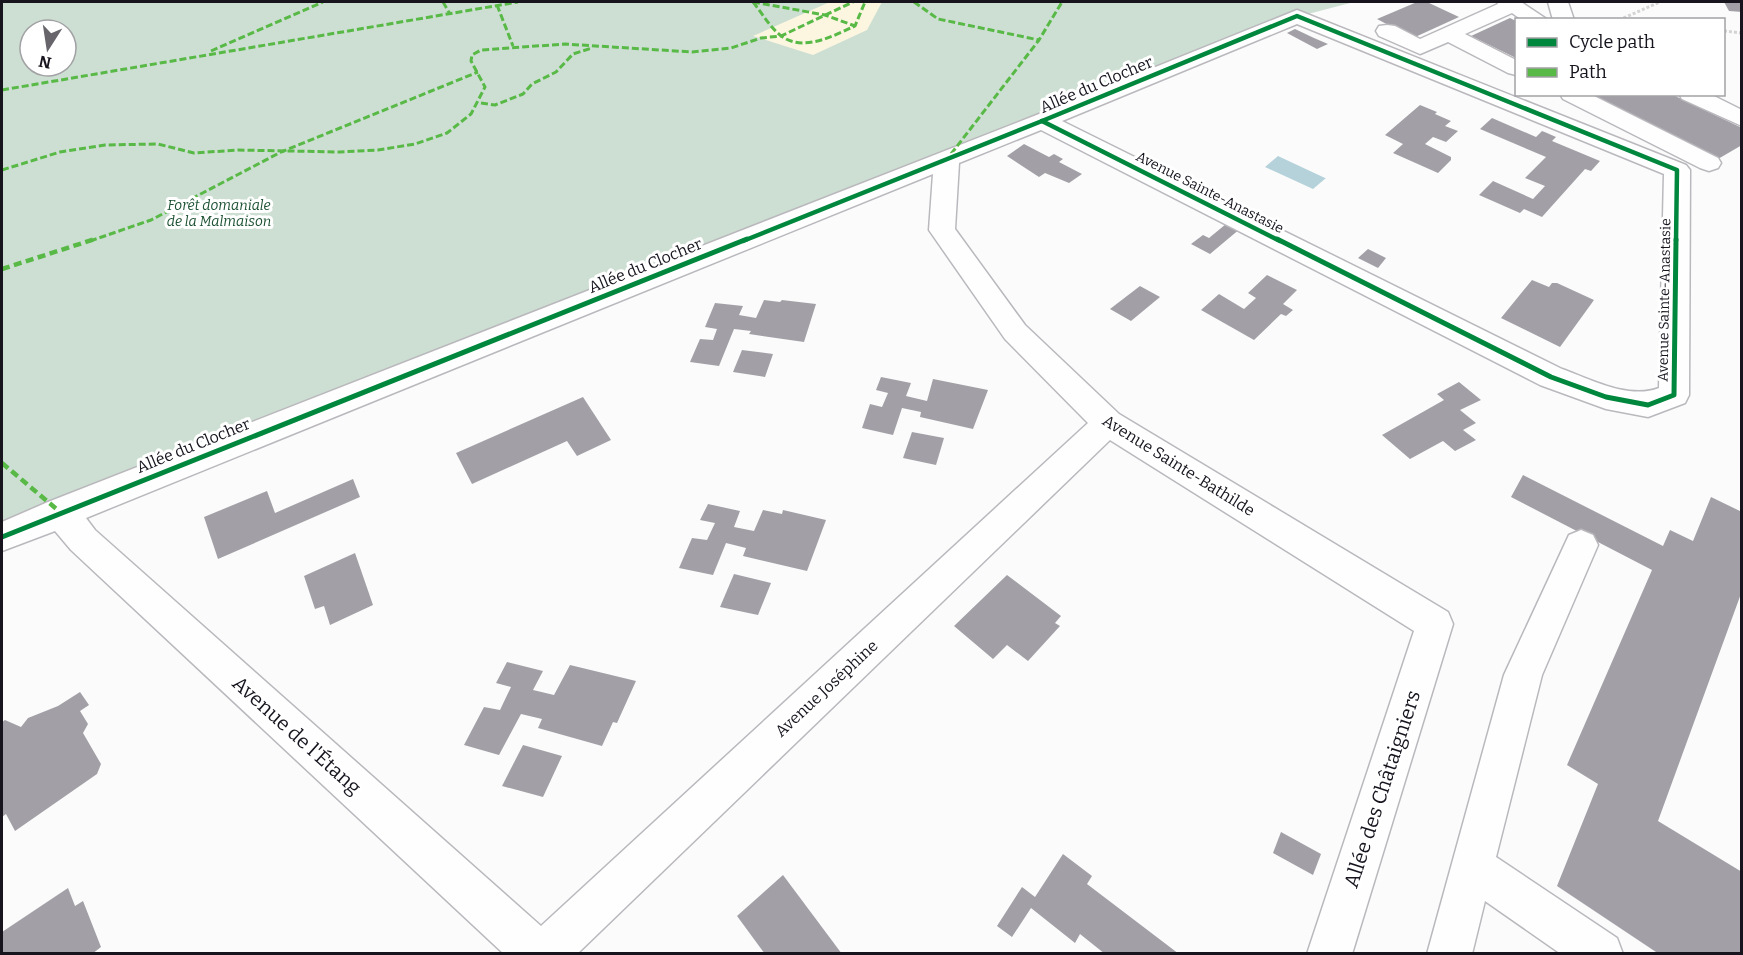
<svg xmlns="http://www.w3.org/2000/svg" width="1743" height="955" font-family="Bitter,serif">
  <style>
    .forest { fill: #cddfd2; fill-rule: evenodd }
    .sand { fill: #fcf6e1 }
    .water { fill: #b5d2db }
    .building { fill: #a2a0a6 }
    .lines { fill: none; stroke-linecap: round; stroke-linejoin: round }
    .minor-casing { stroke: #bab8bd; stroke-width: 3 }
    .path { stroke: #d4d4d4; stroke-width: 3; stroke-dasharray: 3 2; stroke-linecap: butt }
    .minor { fill: #fefefe; fill-rule: evenodd }
    .quiet-far1 { stroke: #58b947; stroke-width: 3; stroke-dasharray: 7 3; stroke-linecap: butt }
    .quiet { stroke: #58b947; stroke-width: 4.5; stroke-dasharray: 8 4.5; stroke-linecap: butt }
    .cycleway-far1-casing { stroke: #fff; stroke-width: 8 }
    .cycleway-casing { stroke: #fff; stroke-width: 9 }
    .cycleway-far1 { stroke: #00873e; stroke-width: 4.5 }
    .cycleway { stroke: #00873e; stroke-width: 5 }
    .labels { text-anchor: middle; stroke-width: 6; stroke-linejoin: round; paint-order: stroke }
    .far-street-label { font-size: 14px; fill: #17141e; stroke: #fff }
    .far-park-label { font-size: 14px; font-style: italic; fill: #1c5132; stroke: #fff }
    .street-label { font-size: 16px; fill: #17141e; stroke: #fff }
    .near-street-label { font-size: 20px; fill: #17141e; stroke: #fff }
  </style>
  <rect width="100%" height="100%" fill="#fbfbfb"/>
  <path class="forest" d="M2,2H1354L1308,14L1293,26L1048,110L2,527ZM30,30H66V66H30Z"/>
  <path class="sand" d="M830,2H882L867,30L813,55L753,36Z"/>
  <path class="water" d="M1278,156L1325,178H1326L1313,189L1265,167Z"/>
  <g class="building">
    <path d="M1417,2H1427L1459,17L1413,38L1377,19Z"/>
    <path d="M1724,2H1742V12L1729,11Z"/>
    <path d="M1510,18L1516,21V58L1471,36Z"/>
    <path d="M1295,29L1314,38L1328,44L1317,49L1287,33Z"/>
    <path d="M1589,94H1671L1742,128V145L1718,159Z"/>
    <path d="M1420,105L1437,112L1435,114L1451,121L1445,126L1458,131L1446,142L1433,137L1425,144L1451,157V160L1438,173L1393,153L1403,144L1385,135Z"/>
    <path d="M1492,118L1536,137L1542,131L1547,133L1556,137L1552,141L1600,161L1591,171L1585,169L1542,217L1524,209L1520,213L1479,195L1493,181L1533,199L1545,186L1525,178L1546,157L1480,129Z"/>
    <path d="M1024,144L1049,157L1054,154L1063,159L1059,162L1082,174L1069,183L1045,173L1039,177L1007,156Z"/>
    <path d="M1226,224L1241,228L1210,254L1191,244L1203,235L1209,238Z"/>
    <path d="M1368,249L1386,258L1378,268L1358,258Z"/>
    <path d="M1267,275L1297,290L1283,304L1293,310L1286,316L1281,314L1254,340L1201,310L1219,294L1244,309L1256,298L1248,293Z"/>
    <path d="M1532,280L1549,287L1552,283H1557L1594,300L1560,347L1501,318Z"/>
    <path d="M1140,286L1160,297L1131,321L1110,309Z"/>
    <path d="M764,300L780,302L782,300L816,304L804,342L749,334L751,331L734,329L719,366L690,362L700,339L713,340L717,329L705,327L715,303L743,306L739,315L756,318Z"/>
    <path d="M742,350L773,354L765,377L733,372Z"/>
    <path d="M881,377L911,383L906,396L927,401L933,379L988,390L973,429L920,417L921,412L902,408L893,435L862,428L870,404L882,407L888,393L876,390Z"/>
    <path d="M1459,382L1481,400L1460,410L1476,423L1463,430L1476,440L1455,451L1443,441L1410,459L1382,435L1444,400L1437,394Z"/>
    <path d="M583,397L611,440L577,456L567,441L472,484L456,453Z"/>
    <path d="M912,432L944,438L936,465L903,458Z"/>
    <path d="M1523,475L1663,546L1670,530L1693,541L1711,497L1742,512V591L1658,821L1742,872V954H1659L1557,886L1598,784L1567,765L1652,570L1511,497Z"/>
    <path d="M353,479L360,497L218,559L204,517L267,491L275,513Z"/>
    <path d="M708,504L740,511L734,527L754,531L763,510L782,514L783,510L826,520L807,571L743,556L746,548L726,543L713,575L679,568L692,538L707,540L715,523L700,520Z"/>
    <path d="M355,553L373,605L330,625L324,606L315,609L304,576Z"/>
    <path d="M734,574L771,583L758,615L720,607Z"/>
    <path d="M1007,575L1061,616L1055,623L1060,626L1028,661L1007,645L993,659L954,626Z"/>
    <path d="M507,662L543,671L533,690L554,695L570,665L636,681L617,723L613,722L602,746L538,728L542,719L521,714L499,755L464,745L484,707L500,710L511,687L496,683Z"/>
    <path d="M80,692L89,705L80,711L88,724L83,733L101,764L97,774L15,831L6,814L2,817V722L5,720L21,727L28,718L58,706Z"/>
    <path d="M523,745L562,756L543,797L502,786Z"/>
    <path d="M1281,832L1321,854L1313,875L1273,853Z"/>
    <path d="M1063,854L1092,876L1087,884L1179,954H1105L1080,934L1075,943L1031,908L1012,937L997,926L1022,887L1035,897Z"/>
    <path d="M783,875L842,954H765L737,916Z"/>
    <path d="M68,888L75,906L83,901L101,947L92,954H2V932Z"/>
  </g>
  <g class="lines">
    <g class="minor-casing">
      <g id="minor">
        <path d="M1497,2H1521L1548,20H1522L1512,13L1465,34L1516,60V75L1508,73L1448,42L1420,54L1379,36L1376,31L1379,26L1387,25L1395,26L1420,39L1498,4Z"/>
        <path d="M1548,2H1568L1574,20H1553Z"/>
        <path d="M1297,10L1686,165L1690,170L1689,395L1685,403L1648,417L1606,409L1540,385L1041,130L959,163L955,229L1025,325L1119,414L1448,612L1453,624L1352,954H1307L1414,631L1110,440L577,954H504L71,550L55,531L2,551V522L48,502L1034,116ZM1297,24L1664,174L1659,388C1629,400 1590,379 1562,369L1062,121ZM933,174L929,230L1005,339L1088,423L541,926L95,530L86,518Z"/>
        <path d="M1560,94H1590L1718,158L1721,163L1718,168L1709,171L1700,168L1563,99Z"/>
        <path d="M1679,94H1710L1742,110V126L1682,99Z"/>
        <path d="M1581,530L1593,535L1598,545L1542,675L1496,857L1617,938L1623,954H1561L1485,901L1472,954H1427L1504,675L1569,535Z"/>
      </g>
    </g>
    <g class="path">
      <path d="M1619,20L1660,2"/>
      <path d="M1724,31L1742,33"/>
    </g>
    <use href="#minor" class="minor"/>
    <g class="quiet-far1">
      <path d="M443,2L450,14"/>
      <path d="M753,2C762,13 769,26 780,35C802,53 833,36 855,26L865,2"/>
      <path d="M753,2L825,15L855,26"/>
      <path d="M914,2L938,19L1039,40"/>
      <path d="M497,5L513,46"/>
      <path d="M211,51L323,2"/>
      <path d="M2,90L518,2"/>
      <path d="M481,103L495,105L523,94L532,84L556,72L573,54L592,48"/>
      <path d="M951,154L1039,40L1062,2"/>
      <path d="M2,170L60,152L105,145L158,144L194,153L238,150L340,152L378,150L415,144L447,133L471,114L485,87L471,61L472,55L481,50L565,44L692,52L731,48L761,38L781,36L853,2"/>
      <path d="M90,241L151,220L281,152L478,72"/>
    </g>
    <g class="quiet">
      <path d="M2,269L95,239"/>
      <path d="M2,463L60,512"/>
    </g>
    <g class="cycleway-far1-casing">
      <g id="cycleway-far1">
        <path d="M1042,121L1280,241"/>
        <path d="M1042,121L1297,16L1677,170L1676,241"/>
        <path d="M743,241L1042,121"/>
      </g>
    </g>
    <g class="cycleway-casing">
      <g id="cycleway">
        <path d="M1277,239L1551,377L1606,397L1648,405L1674,395L1676,239"/>
        <path d="M2,537L747,239"/>
      </g>
    </g>
    <use href="#cycleway-far1" class="cycleway-far1"/>
    <use href="#cycleway" class="cycleway"/>
  </g>
  <g class="labels">
    <g class="far-street-label">
      <text transform="translate(1210 192) rotate(27)" y="5">Avenue Sainte-Anastasie</text>
      <text transform="translate(1664 300) rotate(-89)" y="5">Avenue Sainte-Anastasie</text>
    </g>
    <g class="far-park-label">
      <text x="219" y="210">Forêt domaniale<tspan x="219" dy="16">de la Malmaison</tspan></text>
    </g>
    <g class="street-label">
      <text transform="translate(1096 84) rotate(-23)" y="6">Allée du Clocher</text>
      <text transform="translate(645 265) rotate(-22)" y="6">Allée du Clocher</text>
      <text transform="translate(193 445) rotate(-22)" y="6">Allée du Clocher</text>
      <text transform="translate(1179 465) rotate(32)" y="6">Avenue Sainte-Bathilde</text>
      <text transform="translate(826 688) rotate(-43)" y="6">Avenue Joséphine</text>
    </g>
    <g class="near-street-label">
      <text transform="translate(297 735) rotate(42)" y="7">Avenue de l'Étang</text>
      <text transform="translate(1382 789) rotate(-72)" y="7">Allée des Châtaigniers</text>
    </g>
  </g>
  <rect width="1743" height="955" fill="none" stroke="#17141e" stroke-width="6"/>
  <rect x="1515" y="18" width="210" height="78" fill="#ffffff" stroke="#a2a1a5" stroke-width="1.5"/>
  <rect x="1527" y="38" width="30" height="9" fill="#00873e" stroke="#a2a1a5" stroke-width="1.5"/>
  <text x="1569" y="48" font-size="18" fill="#17141e">Cycle path</text>
  <rect x="1527" y="68" width="30" height="9" fill="#58b947" stroke="#a2a1a5" stroke-width="1.5"/>
  <text x="1569" y="78" font-size="18" fill="#17141e">Path</text>
  <g transform="translate(48 48) rotate(192)"><circle r="28" fill="#ffffff" stroke="#a2a1a5" stroke-width="1.5"/>
  <path d="M0-4.5L10 22L0 15L-10 22Z" fill="#67656b"/>
  <text y="-9" font-size="16" font-weight="bold" text-anchor="middle" fill="#17141e">N</text>
  </g>
</svg>
